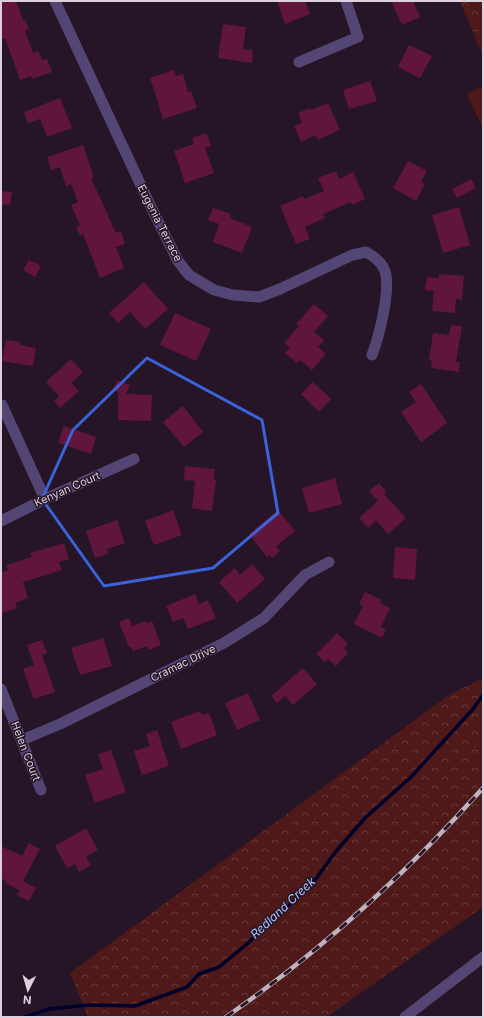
<svg xmlns="http://www.w3.org/2000/svg" width="484" height="1018" font-family="Inter,sans-serif">
  <style>
    .green { fill: #4e1918 }
    .forest { fill: url(#forest-crowns) }
    .lines { fill: none; stroke-linecap: round; stroke-linejoin: round }
    .stream { stroke: #01002b; stroke-width: 3.5 }
    .building { fill: #60153a }
    .minor { stroke: #534675; stroke-width: 11 }
    .rail-casing { stroke: #bfb2bf; stroke-width: 4.5 }
    .rail { stroke: #261527; stroke-width: 3; stroke-dasharray: 9; stroke-linecap: butt }
    .marked { fill: none; stroke: #3a62d9; stroke-width: 3; stroke-linejoin: round }
    .labels { text-anchor: middle; stroke-width: 3; stroke-linejoin: round; paint-order: stroke }
    .street-label { font-size: 11px; fill: #dcd0dc; stroke: #261527 }
    .water-label { font-size: 12px; font-style: italic; fill: #abc2fb; stroke: #261527 }
  </style>
  <defs>
    <pattern id="forest-crowns" width="20" height="18" patternUnits="userSpaceOnUse"><rect width="20" height="18" fill="#4e1918"/><path d="M2 6a3 3 0 1 1 6 0M12 15a3 3 0 1 1 6 0" fill="none" stroke="#673939"/></pattern>
  </defs>
  <rect width="100%" height="100%" fill="#261527"/>
  <path class="green" d="M483,86V129L467,94Z"/>
  <g class="forest">
    <path d="M460,1H483V54L479,47Z"/>
    <path d="M483,678V907L327,1017H88L70,973L449,695Z"/>
  </g>
  <g class="lines">
    <path class="stream" d="M25,1017L49,1009L90,1005L135,1006L187,987L199,974L219,967L247,944L312,884L337,850L365,818L411,777L473,709L483,695"/>
  </g>
  <g class="building">
    <path d="M1,1H16L23,20H25L29,29L25,31L33,53L38,51L42,60L47,59L52,72L32,79L31,76L20,80L5,38L1,40Z"/>
    <path d="M277,1H305L310,14L285,24Z"/>
    <path d="M391,1H413L420,17L402,25Z"/>
    <path d="M223,24L246,27L243,49L253,50L252,63L218,58Z"/>
    <path d="M409,45L432,56L420,78L398,67Z"/>
    <path d="M174,70L176,76L183,74L188,92L191,91L197,108L163,119L150,78Z"/>
    <path d="M370,81L377,101L349,109L343,90Z"/>
    <path d="M60,98L72,128L47,137L40,119L28,123L24,112Z"/>
    <path d="M328,103L340,130L318,140L315,135L301,142L294,126L302,123L298,113L310,108L311,110Z"/>
    <path d="M206,133L211,146L205,148L214,173L185,183L174,151L194,144L192,138Z"/>
    <path d="M83,145L94,177L91,178L116,233L121,231L125,244L116,247L124,268L100,278L83,234L80,236L76,227L80,225L71,205L78,202L71,184L66,186L60,167L51,170L47,157Z"/>
    <path d="M408,161L427,171L421,182L425,184L416,201L393,188Z"/>
    <path d="M336,171L339,179L353,172L365,199L352,205L351,202L323,214L325,218L305,227L310,239L296,244L280,206L303,196L304,199L324,191L318,178Z"/>
    <path d="M471,179L476,188L457,198L452,189Z"/>
    <path d="M1,191L12,192L10,205L1,204Z"/>
    <path d="M459,207L470,245L443,253L432,215Z"/>
    <path d="M213,208L231,214L230,218L252,227L242,253L213,242L219,224L208,220Z"/>
    <path d="M29,260L41,266L35,277L23,270Z"/>
    <path d="M439,274L464,276L462,300L456,299L455,313L432,311L434,291L425,290L427,277L439,278Z"/>
    <path d="M144,282L168,309L145,329L130,312L118,323L109,313Z"/>
    <path d="M314,304L328,316L314,332L324,340L318,347L326,354L312,370L300,360L297,363L285,353L290,348L284,343L299,326L296,324Z"/>
    <path d="M175,313L211,329L196,361L160,345Z"/>
    <path d="M451,325L462,326L456,362H460L459,372L431,368L432,361L429,360L433,333L449,335Z"/>
    <path d="M6,340L20,342V345L36,348L33,366L2,361Z"/>
    <path d="M71,359L83,372L71,383L79,391L60,408L54,401L59,396L46,382Z"/>
    <path d="M117,380L130,385L126,394L152,395L151,421L118,420V392L113,390Z"/>
    <path d="M313,382L331,399L319,412L301,394Z"/>
    <path d="M421,384L447,423L421,442L401,412L416,402L409,392Z"/>
    <path d="M183,406L203,432L184,447L163,422Z"/>
    <path d="M64,426L96,437L91,454L58,443Z"/>
    <path d="M185,466L215,469L214,480H216L212,511L192,508L195,481L184,480Z"/>
    <path d="M335,478L342,504L309,513L302,488Z"/>
    <path d="M379,483L386,492L384,494L406,518L388,534L376,520L368,528L359,518L378,501L369,491Z"/>
    <path d="M173,510L182,535L154,545L145,521Z"/>
    <path d="M278,510L295,531L276,546L280,551L272,558L270,555L267,557L249,534Z"/>
    <path d="M117,520L125,543L107,549L108,554L95,558L86,531Z"/>
    <path d="M64,543L69,559L59,562L62,570L23,582L28,598L15,603L17,608L3,613L1,608V573L8,570L6,565L32,557L30,553Z"/>
    <path d="M395,547L417,549L415,580L393,578Z"/>
    <path d="M252,564L265,579L237,603L219,582L235,568L240,575Z"/>
    <path d="M365,592L381,600L380,603L390,608L381,627L386,630L382,638L354,624L363,606L359,604Z"/>
    <path d="M195,594L199,604L208,600L216,618L188,629L183,618L173,622L166,606Z"/>
    <path d="M129,618L132,626L145,621L146,623L152,621L161,645L149,650L147,646L133,651L131,647H129L119,622Z"/>
    <path d="M337,633L348,644L344,648L348,653L336,666L328,659L325,662L316,654Z"/>
    <path d="M103,638L112,666L80,675L71,648Z"/>
    <path d="M42,640L47,653L42,655L55,692L34,699L23,669L34,665L27,645Z"/>
    <path d="M303,668L317,684L293,705L285,696L277,703L271,696Z"/>
    <path d="M248,693L260,720L237,730L225,703Z"/>
    <path d="M200,711L202,715L209,713L217,735L181,749L171,722Z"/>
    <path d="M157,730L169,766L142,775L134,751L150,746L146,734Z"/>
    <path d="M111,750L126,792L95,803L85,775L103,769L98,754Z"/>
    <path d="M86,828L98,850L86,857L91,865L79,872L75,864L67,868L55,846Z"/>
    <path d="M29,843L40,849L23,881L36,888L29,901L17,895L20,890L5,883L6,881L1,878V846L22,856Z"/>
  </g>
  <g class="lines">
    <g class="minor">
      <path d="M55,1L151,207L178,261L189,275L214,290L233,295L259,297L280,289L352,255L366,252C374,257 381,261 385,271C391,289 379,337 372,355"/>
      <path d="M299,62L358,37L346,1"/>
      <path d="M2,405L45,499"/>
      <path d="M1,521L45,499L134,459"/>
      <path d="M1,689L41,790"/>
      <path d="M22,740L60,724L224,643L264,618L305,575L329,562"/>
      <path d="M405,1017L483,957"/>
    </g>
    <g class="rail-casing">
      <path id="rail" d="M226,1017C321,951 406,874 483,788"/>
    </g>
    <use href="#rail" class="rail"/>
  </g>
  <path class="marked" d="M147,358L262,420L278,513L213,568L104,586L42,499L73,430Z"/>
  <g class="labels">
    <g class="street-label">
      <text transform="translate(160 223) rotate(63)" y="4">Eugenia Terrace</text>
      <text transform="translate(67 489) rotate(-24)" y="4">Kenyan Court</text>
      <text transform="translate(183 663) rotate(-26)" y="4">Cramac Drive</text>
      <text transform="translate(26 751) rotate(69)" y="4">Helen Court</text>
    </g>
    <g class="water-label">
      <text transform="translate(283 908) rotate(-43)" y="4">Redland Creek</text>
    </g>
  </g>
  <rect width="484" height="1018" fill="none" stroke="#dcd0dc" stroke-width="4"/>
  <g transform="translate(28 990) rotate(185)" stroke="#261527" stroke-width="3" paint-order="stroke">
  <path d="M0-3L7 15L0 10L-7 15Z" fill="#dcd0dc"/>
  <text y="-6" font-size="11" font-weight="bold" text-anchor="middle" fill="#dcd0dc">N</text>
  </g>
</svg>
